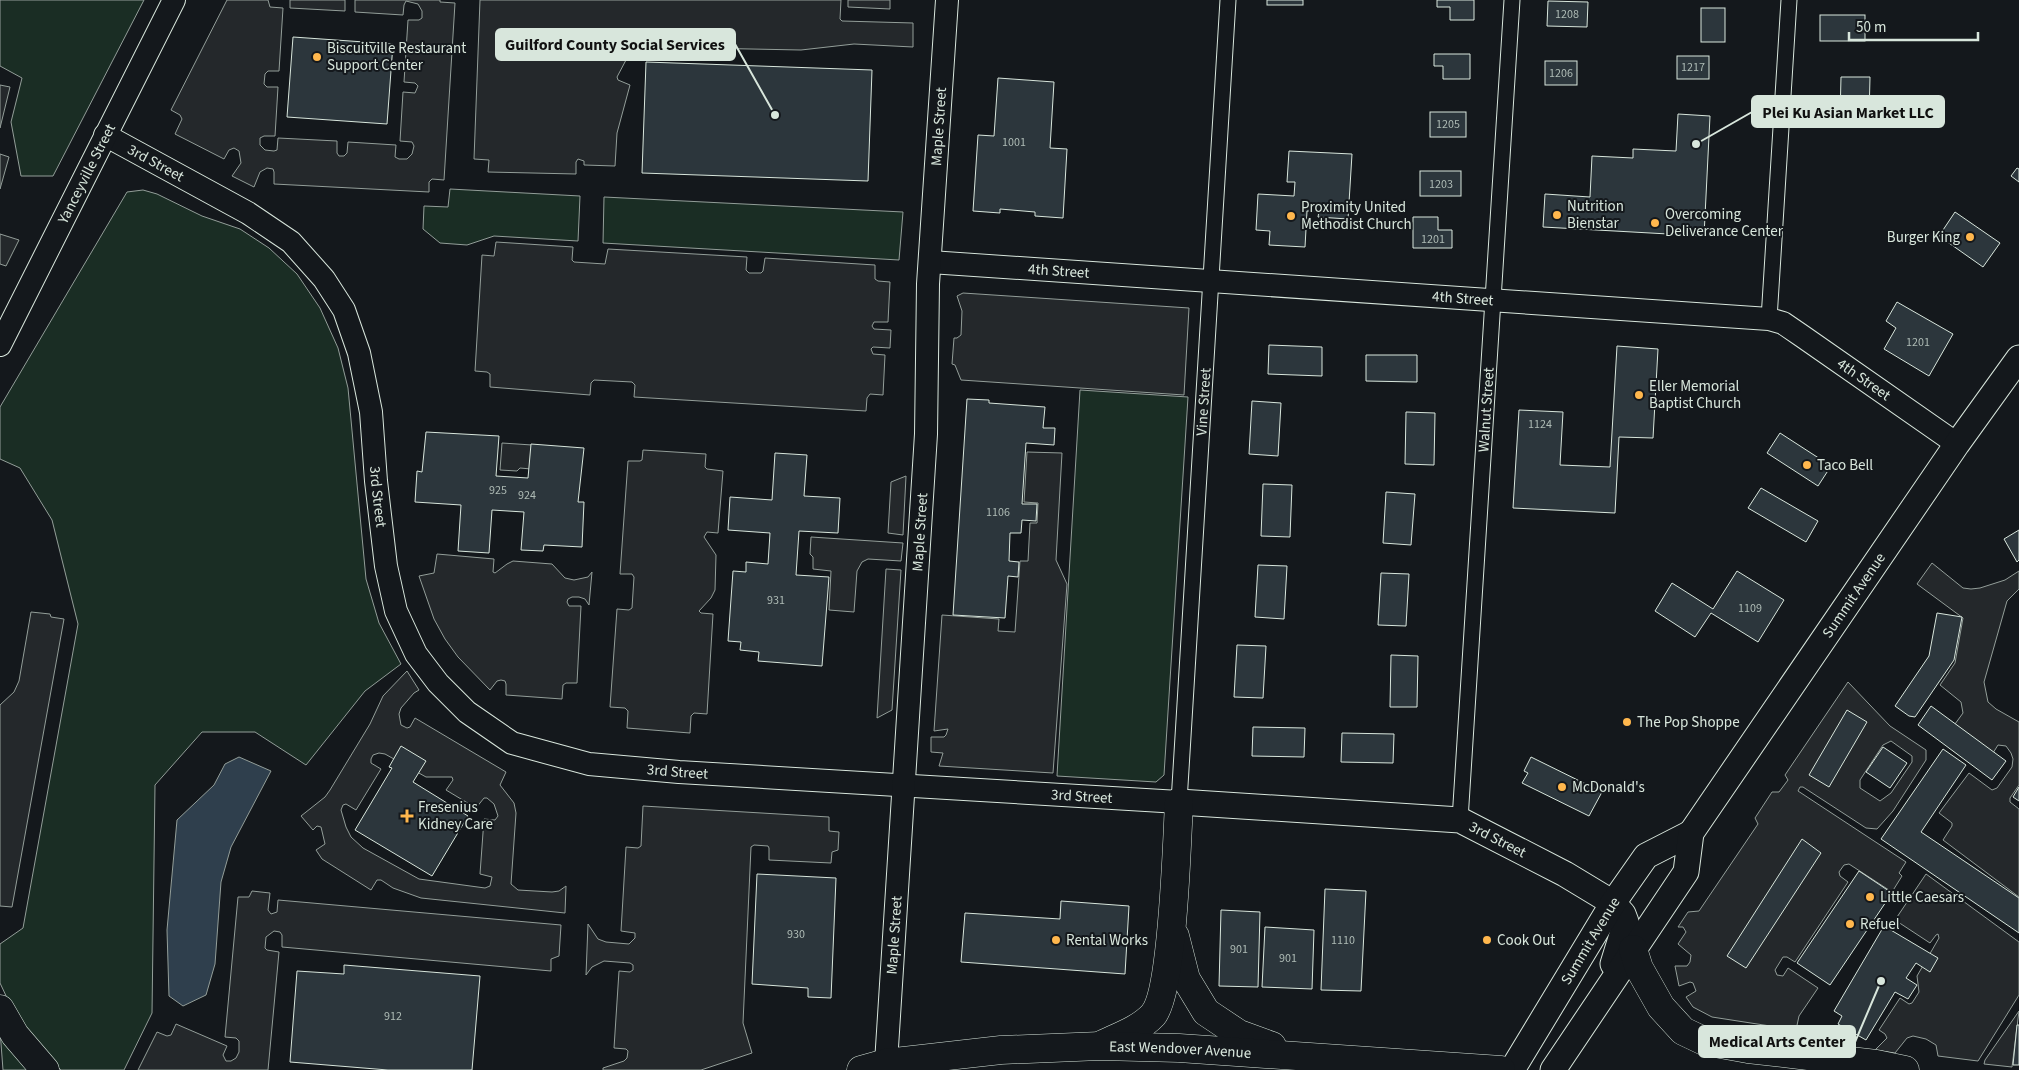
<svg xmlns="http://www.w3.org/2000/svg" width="2019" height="1070" font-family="'Source Sans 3',sans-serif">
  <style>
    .green { fill: #1a2d24; stroke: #939e99 }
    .parking { fill: #24282b; stroke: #939e99; fill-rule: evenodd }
    .water { fill: #2f3f4d; stroke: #939e99 }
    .building { fill: #2c363c; stroke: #d8e6dc }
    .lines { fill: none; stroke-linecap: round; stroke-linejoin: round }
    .street-casing { stroke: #d8e6dc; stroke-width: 17 }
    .secondary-casing { stroke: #d8e6dc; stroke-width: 24 }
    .primary-casing { stroke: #d8e6dc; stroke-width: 27 }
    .highway-casing { stroke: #d8e6dc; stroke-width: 29 }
    .street { stroke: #14181c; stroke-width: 15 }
    .secondary { stroke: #14181c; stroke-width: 22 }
    .primary { stroke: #14181c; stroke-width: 25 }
    .highway { stroke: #14181c; stroke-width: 28 }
    .poi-dot { fill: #ffb74d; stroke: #14181c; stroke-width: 2 }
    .labels { text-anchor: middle; stroke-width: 4; stroke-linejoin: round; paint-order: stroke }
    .number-label { font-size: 12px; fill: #adbab4 }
    .poi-label { font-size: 15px; fill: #d8e6dc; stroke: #14181c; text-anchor: start }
    .street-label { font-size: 15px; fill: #d8e6dc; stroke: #14181c }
    .leader { fill: none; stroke: #d8e6dc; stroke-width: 2 }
    .callout-dot { fill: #d8e6dc; stroke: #14181c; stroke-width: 2 }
    .callout { fill: #d8e6dc; stroke: #d8e6dc; stroke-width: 2 }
    .callout-label { font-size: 16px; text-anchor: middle; font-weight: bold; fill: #111 }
  </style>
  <rect width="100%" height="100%" fill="#14181c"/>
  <g class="green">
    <path d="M0,0H144L53,176H21L11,122L22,78L0,66Z"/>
    <path d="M450,189L580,196L578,241L494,236L467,245L440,243L423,229L424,206L448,207Z"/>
    <path d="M143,190L157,194L202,216L240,229L269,248L297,274L320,308L338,348L348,388L366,579L379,623L401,664L365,691L306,765L255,732H202L155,785L152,1013L124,1070H61L43,1052L16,1017L0,983V944L23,928L78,624L52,520L20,468L0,459V407L127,192Z"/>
    <path d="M604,197L903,212L899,260L603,243Z"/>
    <path d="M1080,390L1188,397L1164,775L1156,782L1057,776Z"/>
    <path d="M0,1030L31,1070H3Z"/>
  </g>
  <g class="parking">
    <path d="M227,0H268L270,7L283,8L279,71H268L265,74L264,84L267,87H278L275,136H264L260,138V145L265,150L274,151L277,150L278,138L337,141V153L339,156H344L347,153L348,142L396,145L395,157L399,159H407L412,154L414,146L412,142L400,141L403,92L415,93L418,86L415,83L404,82L408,20H419L422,18V11L418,4L406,1L404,5L403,15L355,12V0H440V2L455,3L444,180L432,179L429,182V192L274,184V172L273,169L267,168L260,172L254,187L232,176L241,163L239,151L234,148L229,150L224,159L175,134L182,119L180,115L171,110Z"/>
    <path d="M290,0H345V11L290,8Z"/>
    <path d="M480,0H841L840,19L842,21L913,23V47L854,44L801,50L700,48L643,36L635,43L617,77L618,80L630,85L617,133L615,166L584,165V161L578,159L576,162V174L488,172L489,160L474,159Z"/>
    <path d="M848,0H890V9L848,7Z"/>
    <path d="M0,85L10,87L0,128Z"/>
    <path d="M0,154L9,157L0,189Z"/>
    <path d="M0,234L19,240L6,266L0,264Z"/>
    <path d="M496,242L573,247L572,260L574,262L605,264L608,249L747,257L746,270L749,273H761L763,271L765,258L875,265V279L878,281L890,282L888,322H874L872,326L874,329L891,330L890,348L873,347L871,349L873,354L885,355L883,395L870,394L867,398L866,411L634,397L635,385L632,382L594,380L591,383L590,395L490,387V374L487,372L475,371L482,255L494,256Z"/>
    <path d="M963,293L1189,308L1184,395L961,380L955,365L952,364L954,338H957L961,335L962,311L957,296Z"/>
    <path d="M502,443L532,445L531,469L520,468L517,471L500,470Z"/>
    <path d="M643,450L706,454L705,467L707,469L723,471L718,533L707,532L704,537L716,555L715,590L711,598L699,611L701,613L713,614L707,714L694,713L691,716L690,733L627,728L628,711L625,708L610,707L617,609L629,610L632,608L634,577L632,574H620L628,461H640L642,460Z"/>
    <path d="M1027,452L1062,453L1056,560L1067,584L1053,773L939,766L943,753L931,752V737H944L946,735L948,729L934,731L942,615L999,619L998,631L1015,632L1020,561H1028L1030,523H1037L1038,503L1024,502Z"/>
    <path d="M906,476L903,535L888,533L891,482Z"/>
    <path d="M811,537L903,543L901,561L868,559L862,562L857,571L854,612L829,610L831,571L813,569V557L810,554Z"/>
    <path d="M437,554L494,559L493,572L495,573L507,564L513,561L552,564L565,578L574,580L588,577L592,572L589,605L585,599L579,597H572L568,599L567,602L569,606H581L577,683H566L563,685L562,699L506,695V684L505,681L501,680L497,681L490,690L458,657L445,639L434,619L419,576L434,573Z"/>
    <path d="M1932,563L1963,588L1971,589L1980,588L2005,580L2019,571V589L2007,601L1984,682L1988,702L1996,709L2019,722V785L2010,798V802L2019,809V897L1943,840L1952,826V823L1939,813L1969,773L1992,790L1997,788L2012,767L2013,759L2011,753L2006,746L1998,745L1993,753L1955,724L1963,713L1961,702L1940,685L1955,663L1963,618L1917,584Z"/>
    <path d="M886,569L901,570L892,710L877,718Z"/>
    <path d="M31,612L50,614L51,617L64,619L12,907L0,906V705L14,692L19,681Z"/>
    <path d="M407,671L419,690L414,693L401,708L399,714L401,725L407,728L410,727L415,718L506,772L500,785L514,803L516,813L511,884L518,890L552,892L559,891L566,886L565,913L421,898L393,888L381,880H377L371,890L322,859L316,850L325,844L321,827L317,826L313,830L301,816L325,797L330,790L370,724L383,696ZM379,753L385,754L426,777H452L453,780L446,790L476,808L484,798H487L494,804L498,816L495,820L484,819L480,874L492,877L490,886L485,888L419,879L363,848L351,837L346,827L341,810L343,805L346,804L356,810L381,769L371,763V759L373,755Z"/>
    <path d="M1848,682L1890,726L1926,750V760L1893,811L1877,829L1866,828L1803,787H1800L1798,791L1906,862L1899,873L1902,876L1892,892L1849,864L1844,865L1839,872L1840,876L1848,882L1795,962L1787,957H1783L1775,970L1777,975L1783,976L1788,968L1818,988L1799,1016L1796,1030L1712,1017L1693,1007L1686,997L1696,991L1693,983L1690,982L1679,986L1675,966H1687L1690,962L1691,955L1678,944L1686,932L1683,927H1678L1688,912L1699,911L1758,824L1755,818L1772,792H1779L1788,780L1785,775ZM1891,741L1912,756V762L1891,793L1880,801L1860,788V780L1883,745Z"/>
    <path d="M643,806L829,817V831L839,832L838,850L832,852L831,863L769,860V848L768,846L754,845L751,847L743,1023L752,1053L701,1070H603V1068L624,1061L627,1058L628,1051L626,1049L614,1048L619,971L630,972L633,970V965L630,963L604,961L592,967L586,975L588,924L598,939L606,942L629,944L635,938V933L621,931L626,847L638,848L641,846Z"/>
    <path d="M1926,874L2019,942V995L1978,1061L1938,1056L1936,1045L1926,1039L1913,1036L1907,1038L1895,1053L1875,1050L1887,1038L1885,1034L1879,1030L1900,998L1909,1004L1912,1003L1919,992L1917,976L1939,938L1938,934L1936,935L1930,943L1895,920Z"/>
    <path d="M252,891L270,893L268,910L271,914L277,912L278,900L561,925L559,956L551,959V971L282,947V935L280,932L274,931L266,937L265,948L267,950L279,952L268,1070H138L157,1032L167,1036L171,1035L176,1024L227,1046L223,1055L226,1061H231L236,1058L239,1052V1041L236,1038L225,1037L238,897H249Z"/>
    <path d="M2019,1011L2012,1067L1984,1064L1985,1060Z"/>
  </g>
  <path class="water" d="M239,757L271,771L231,847L221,882L215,964L206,995L183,1006L169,996L167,930L177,820L214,785L225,764Z"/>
  <g class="building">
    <rect x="1267" y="0" width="36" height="5"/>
    <path d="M1437,0H1474V20H1450V7H1437Z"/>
    <path d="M1548,1L1588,2L1587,27L1547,26Z"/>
    <rect x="1701" y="8" width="24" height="34"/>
    <rect x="1820" y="15" width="45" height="26"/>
    <path d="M293,37L393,44L387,124L287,117Z"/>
    <path d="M1434,54H1470V79H1443V66H1434Z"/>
    <rect x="1677" y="56" width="32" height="23"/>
    <rect x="1545" y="61" width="32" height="24"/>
    <path d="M646,62L872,70L868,181L642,173Z"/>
    <path d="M1841,77H1870L1869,117H1840Z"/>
    <path d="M998,78L1054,82L1050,148L1067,149L1063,218L1035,216V212L1000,209V213L973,211L978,135L994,136Z"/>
    <rect x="1430" y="112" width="36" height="25"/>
    <path d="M1678,114L1710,116L1704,236L1543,227L1545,194L1590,197L1592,156L1633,158V149L1676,151Z"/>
    <path d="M1289,151L1352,154L1348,219L1318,217L1319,211H1307L1305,247L1269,245L1270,231L1256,230L1258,194L1294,196L1295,182H1287Z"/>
    <path d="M2017,168L2019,169V182L2011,176Z"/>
    <rect x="1420" y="171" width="41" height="25"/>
    <path d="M1955,212L2000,243L1983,267L1939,236Z"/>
    <path d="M1413,217H1438V230H1452V248H1413Z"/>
    <path d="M1897,302L1953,334L1929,376L1884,349L1896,328L1886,321Z"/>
    <path d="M1269,345L1322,347V376L1268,374Z"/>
    <path d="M1617,346L1658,349L1653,438L1619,437L1615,513L1513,508L1519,410L1563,412L1560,465L1610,467Z"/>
    <path d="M1366,355H1417V382L1366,381Z"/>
    <path d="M967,399L989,400V403L1045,407L1043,428H1055L1054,445L1026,443L1022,504H1037L1036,521L1022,520L1021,533H1010L1009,561L1019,562L1018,577L1008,576L1005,618L953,615Z"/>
    <path d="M1252,401L1281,403L1278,456L1249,454Z"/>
    <path d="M1406,412L1435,413L1434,465L1405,464Z"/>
    <path d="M426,432L499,436L496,476L528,478L531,444L584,448L578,502H584L582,547L544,545L543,551L521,550L524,512L492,510L489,553L458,551L461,505L415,502L417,471L422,472Z"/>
    <path d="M1780,433L1831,466L1818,486L1767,453Z"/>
    <path d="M775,453L807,455L804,496L840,498L838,533L799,531L796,575L829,577L822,666L758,661L759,652L740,650L741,642L728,641L733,571L746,572V562L768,564L770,533L728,530L730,497L772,500Z"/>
    <path d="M1263,484L1292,485L1290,537L1261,536Z"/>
    <path d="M1761,488L1818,521L1806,542L1748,508Z"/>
    <path d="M1386,492L1415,494L1411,545L1383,543Z"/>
    <path d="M2019,530V560L2017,562L2004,539Z"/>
    <path d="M1258,565L1287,566L1284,619L1255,617Z"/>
    <path d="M1737,571L1784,600L1758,642L1711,613L1695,637L1655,611L1672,583L1713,609Z"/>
    <path d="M1381,573L1409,574L1406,626L1378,625Z"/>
    <path d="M1937,613L1962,617L1954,660L1915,717L1909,716L1895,706L1929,656Z"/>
    <path d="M1237,645L1266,646L1263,698L1234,697Z"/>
    <path d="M1391,655L1418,656L1417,707H1390Z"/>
    <path d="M1931,706L2006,761L1992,780L1918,725Z"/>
    <path d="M1847,710L1867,722L1829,787L1809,775Z"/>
    <path d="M1253,727L1305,728L1304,757L1252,756Z"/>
    <path d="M1342,733L1394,734L1393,763L1341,762Z"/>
    <path d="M401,746L426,761L413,782L468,816L432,876L355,830L392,768L389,767Z"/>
    <path d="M1883,747L1907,763L1890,788L1866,772Z"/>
    <path d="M1943,749L1966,765L1921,832L2019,898V933L1881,839Z"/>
    <path d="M1531,757L1602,792L1589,816L1522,783L1528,773L1524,771Z"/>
    <path d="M2019,787V801L2013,797Z"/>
    <path d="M1802,839L1821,853L1746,968L1727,956Z"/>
    <path d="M1859,871L1892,893L1830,985L1797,963Z"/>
    <path d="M757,874L836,878L831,998L808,997V988L752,984Z"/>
    <path d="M1325,889L1366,891L1361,991L1321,990Z"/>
    <path d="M1061,901L1129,906L1125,974L961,962L965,913L1060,919Z"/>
    <path d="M1221,910L1260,912L1258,987L1219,986Z"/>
    <path d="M1884,926L1938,958L1930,972L1916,963L1906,978L1917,985L1908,999L1895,992L1866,1040L1838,1024L1842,1016L1834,1011Z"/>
    <path d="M1265,927L1314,930L1312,989L1262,987Z"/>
    <path d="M344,965L480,976L472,1070H388L290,1062L297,971L344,974Z"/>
    <path d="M2017,1025H2019V1065H2013Z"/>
  </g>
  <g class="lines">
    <g class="street-casing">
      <g id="street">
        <path d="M1769,319L1789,0"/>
        <path id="s1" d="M1179,802L1228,0"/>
        <path id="s2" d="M1460,820L1512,0"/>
      </g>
    </g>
    <g class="secondary-casing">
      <g id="secondary">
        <path id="s3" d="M105,135L248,213L291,242L324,279L344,310L359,353L371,412L376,481L386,566L396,611L416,654L438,683L467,712L512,743L589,764L679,772L1179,802"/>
        <path id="s4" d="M930,262L1769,319L1783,323L1802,336L1957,444"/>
        <path id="s5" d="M0,345L174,0"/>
        <path id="s6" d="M886,1063L926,434L928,284L947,0"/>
      </g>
    </g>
    <g class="primary-casing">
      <g id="primary">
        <path id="s7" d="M1179,802L1460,820L1565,874L1613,903L1623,914L1626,922L1613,964"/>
        <path id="s8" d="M1512,1070L1613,903L1646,856L1691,833"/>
        <path id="s9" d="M1553,1070L1686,872L1691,833L1957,444L2019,358"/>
      </g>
    </g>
    <g class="highway-casing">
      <g id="highway">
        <path d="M1175,936L1186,979L1206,1012L1239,1034L1272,1046"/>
        <path d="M1633,949L1639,968L1661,1007L1683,1031L1704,1041L1748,1049L1876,1064L1905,1070"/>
        <path d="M0,1009L15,1035L45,1070"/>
        <path d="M1103,1044C1120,1036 1140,1029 1153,1015C1173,992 1177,840 1179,802"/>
        <path id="s10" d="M861,1070L886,1063L1001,1050L1100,1046L1179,1048L1501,1070"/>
      </g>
    </g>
    <use href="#street" class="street"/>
    <use href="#secondary" class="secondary"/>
    <use href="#primary" class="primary"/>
    <use href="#highway" class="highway"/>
  </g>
  <g class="poi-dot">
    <circle cx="317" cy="57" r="5"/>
    <circle cx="1557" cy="215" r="5"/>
    <circle cx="1291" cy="216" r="5"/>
    <circle cx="1655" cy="223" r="5"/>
    <circle cx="1970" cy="237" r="5"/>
    <circle cx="1639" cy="395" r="5"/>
    <circle cx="1807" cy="465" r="5"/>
    <circle cx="1627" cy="722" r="5"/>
    <circle cx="1562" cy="787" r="5"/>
    <path d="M404.5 808.5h5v5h5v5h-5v5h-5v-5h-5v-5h5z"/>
    <circle cx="1870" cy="897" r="5"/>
    <circle cx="1850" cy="924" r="5"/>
    <circle cx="1056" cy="940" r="5"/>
    <circle cx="1487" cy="940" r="5"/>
  </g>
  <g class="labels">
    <g class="number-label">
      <text x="1567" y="18">1208</text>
      <text x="1693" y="71">1217</text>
      <text x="1561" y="77">1206</text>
      <text x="1448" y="128">1205</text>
      <text x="1014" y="146">1001</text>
      <text x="1441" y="188">1203</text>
      <text x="1433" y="243">1201</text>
      <text x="1918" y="346">1201</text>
      <text x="1540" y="428">1124</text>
      <text x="498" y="494">925</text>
      <text x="527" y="499">924</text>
      <text x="998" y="516">1106</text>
      <text x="776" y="604">931</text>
      <text x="1750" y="612">1109</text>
      <text x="796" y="938">930</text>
      <text x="1343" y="944">1110</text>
      <text x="1239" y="953">901</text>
      <text x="1288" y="962">901</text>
      <text x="393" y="1020">912</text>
    </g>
    <g class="poi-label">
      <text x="327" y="53">Biscuitville Restaurant<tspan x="327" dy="17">Support Center</tspan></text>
      <text x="1567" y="211">Nutrition<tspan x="1567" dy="17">Bienstar</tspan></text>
      <text x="1301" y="212">Proximity United<tspan x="1301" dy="17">Methodist Church</tspan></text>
      <text x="1665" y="219">Overcoming<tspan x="1665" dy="17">Deliverance Center</tspan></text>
      <text x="1960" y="242" text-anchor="end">Burger King</text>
      <text x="1649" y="391">Eller Memorial<tspan x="1649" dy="17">Baptist Church</tspan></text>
      <text x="1817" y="470">Taco Bell</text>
      <text x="1637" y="727">The Pop Shoppe</text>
      <text x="1572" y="792">McDonald's</text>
      <text x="418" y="812">Fresenius<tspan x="418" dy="17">Kidney Care</tspan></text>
      <text x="1880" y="902">Little Caesars</text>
      <text x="1860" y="929">Refuel</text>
      <text x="1066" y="945">Rental Works</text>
      <text x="1497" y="945">Cook Out</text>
    </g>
    <g class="street-label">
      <text dy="5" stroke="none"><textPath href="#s6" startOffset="938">Maple Street</textPath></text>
      <text dy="5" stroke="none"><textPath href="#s3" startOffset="58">3rd Street</textPath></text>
      <text dy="5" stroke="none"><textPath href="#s5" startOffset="192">Yanceyville Street</textPath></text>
      <text dy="5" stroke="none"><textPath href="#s4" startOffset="129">4th Street</textPath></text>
      <text dy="5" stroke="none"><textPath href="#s4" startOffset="534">4th Street</textPath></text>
      <text dy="5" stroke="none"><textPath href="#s4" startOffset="954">4th Street</textPath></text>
      <text dy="5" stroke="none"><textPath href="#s1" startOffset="401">Vine Street</textPath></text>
      <text dy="5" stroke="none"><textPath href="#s2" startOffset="411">Walnut Street</textPath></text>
      <text dy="5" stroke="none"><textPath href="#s3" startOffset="492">3rd Street</textPath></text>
      <text dy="5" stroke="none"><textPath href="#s6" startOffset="532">Maple Street</textPath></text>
      <text dy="5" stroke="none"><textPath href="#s9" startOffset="566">Summit Avenue</textPath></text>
      <text dy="5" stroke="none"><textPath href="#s3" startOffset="956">3rd Street</textPath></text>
      <text dy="5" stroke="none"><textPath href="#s3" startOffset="1361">3rd Street</textPath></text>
      <text dy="5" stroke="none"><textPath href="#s7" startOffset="324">3rd Street</textPath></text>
      <text dy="5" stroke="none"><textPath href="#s6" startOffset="128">Maple Street</textPath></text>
      <text dy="5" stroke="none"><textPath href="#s8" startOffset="151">Summit Avenue</textPath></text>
      <text dy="5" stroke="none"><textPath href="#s10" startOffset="321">East Wendover Avenue</textPath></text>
    </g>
  </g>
  <path class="leader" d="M775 115L735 44M1696 144L1752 112M1881 981L1855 1042"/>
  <g class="callout-dot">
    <circle cx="775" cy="115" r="5"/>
    <circle cx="1696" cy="144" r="5"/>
    <circle cx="1881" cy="981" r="5"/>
  </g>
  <g class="callout">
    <rect x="496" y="29" width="239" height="31" rx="5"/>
    <rect x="1752" y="96" width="192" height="31" rx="5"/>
    <rect x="1699" y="1026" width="156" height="31" rx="5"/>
  </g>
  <g class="callout-label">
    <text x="615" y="50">Guilford County Social Services</text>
    <text x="1848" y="118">Plei Ku Asian Market LLC</text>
    <text x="1777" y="1047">Medical Arts Center</text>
  </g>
  <path d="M1849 32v8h129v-8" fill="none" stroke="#d8e6dc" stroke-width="2.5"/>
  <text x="1856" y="32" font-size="15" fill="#d8e6dc" stroke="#14181c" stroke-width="4" paint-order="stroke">50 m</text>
</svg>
